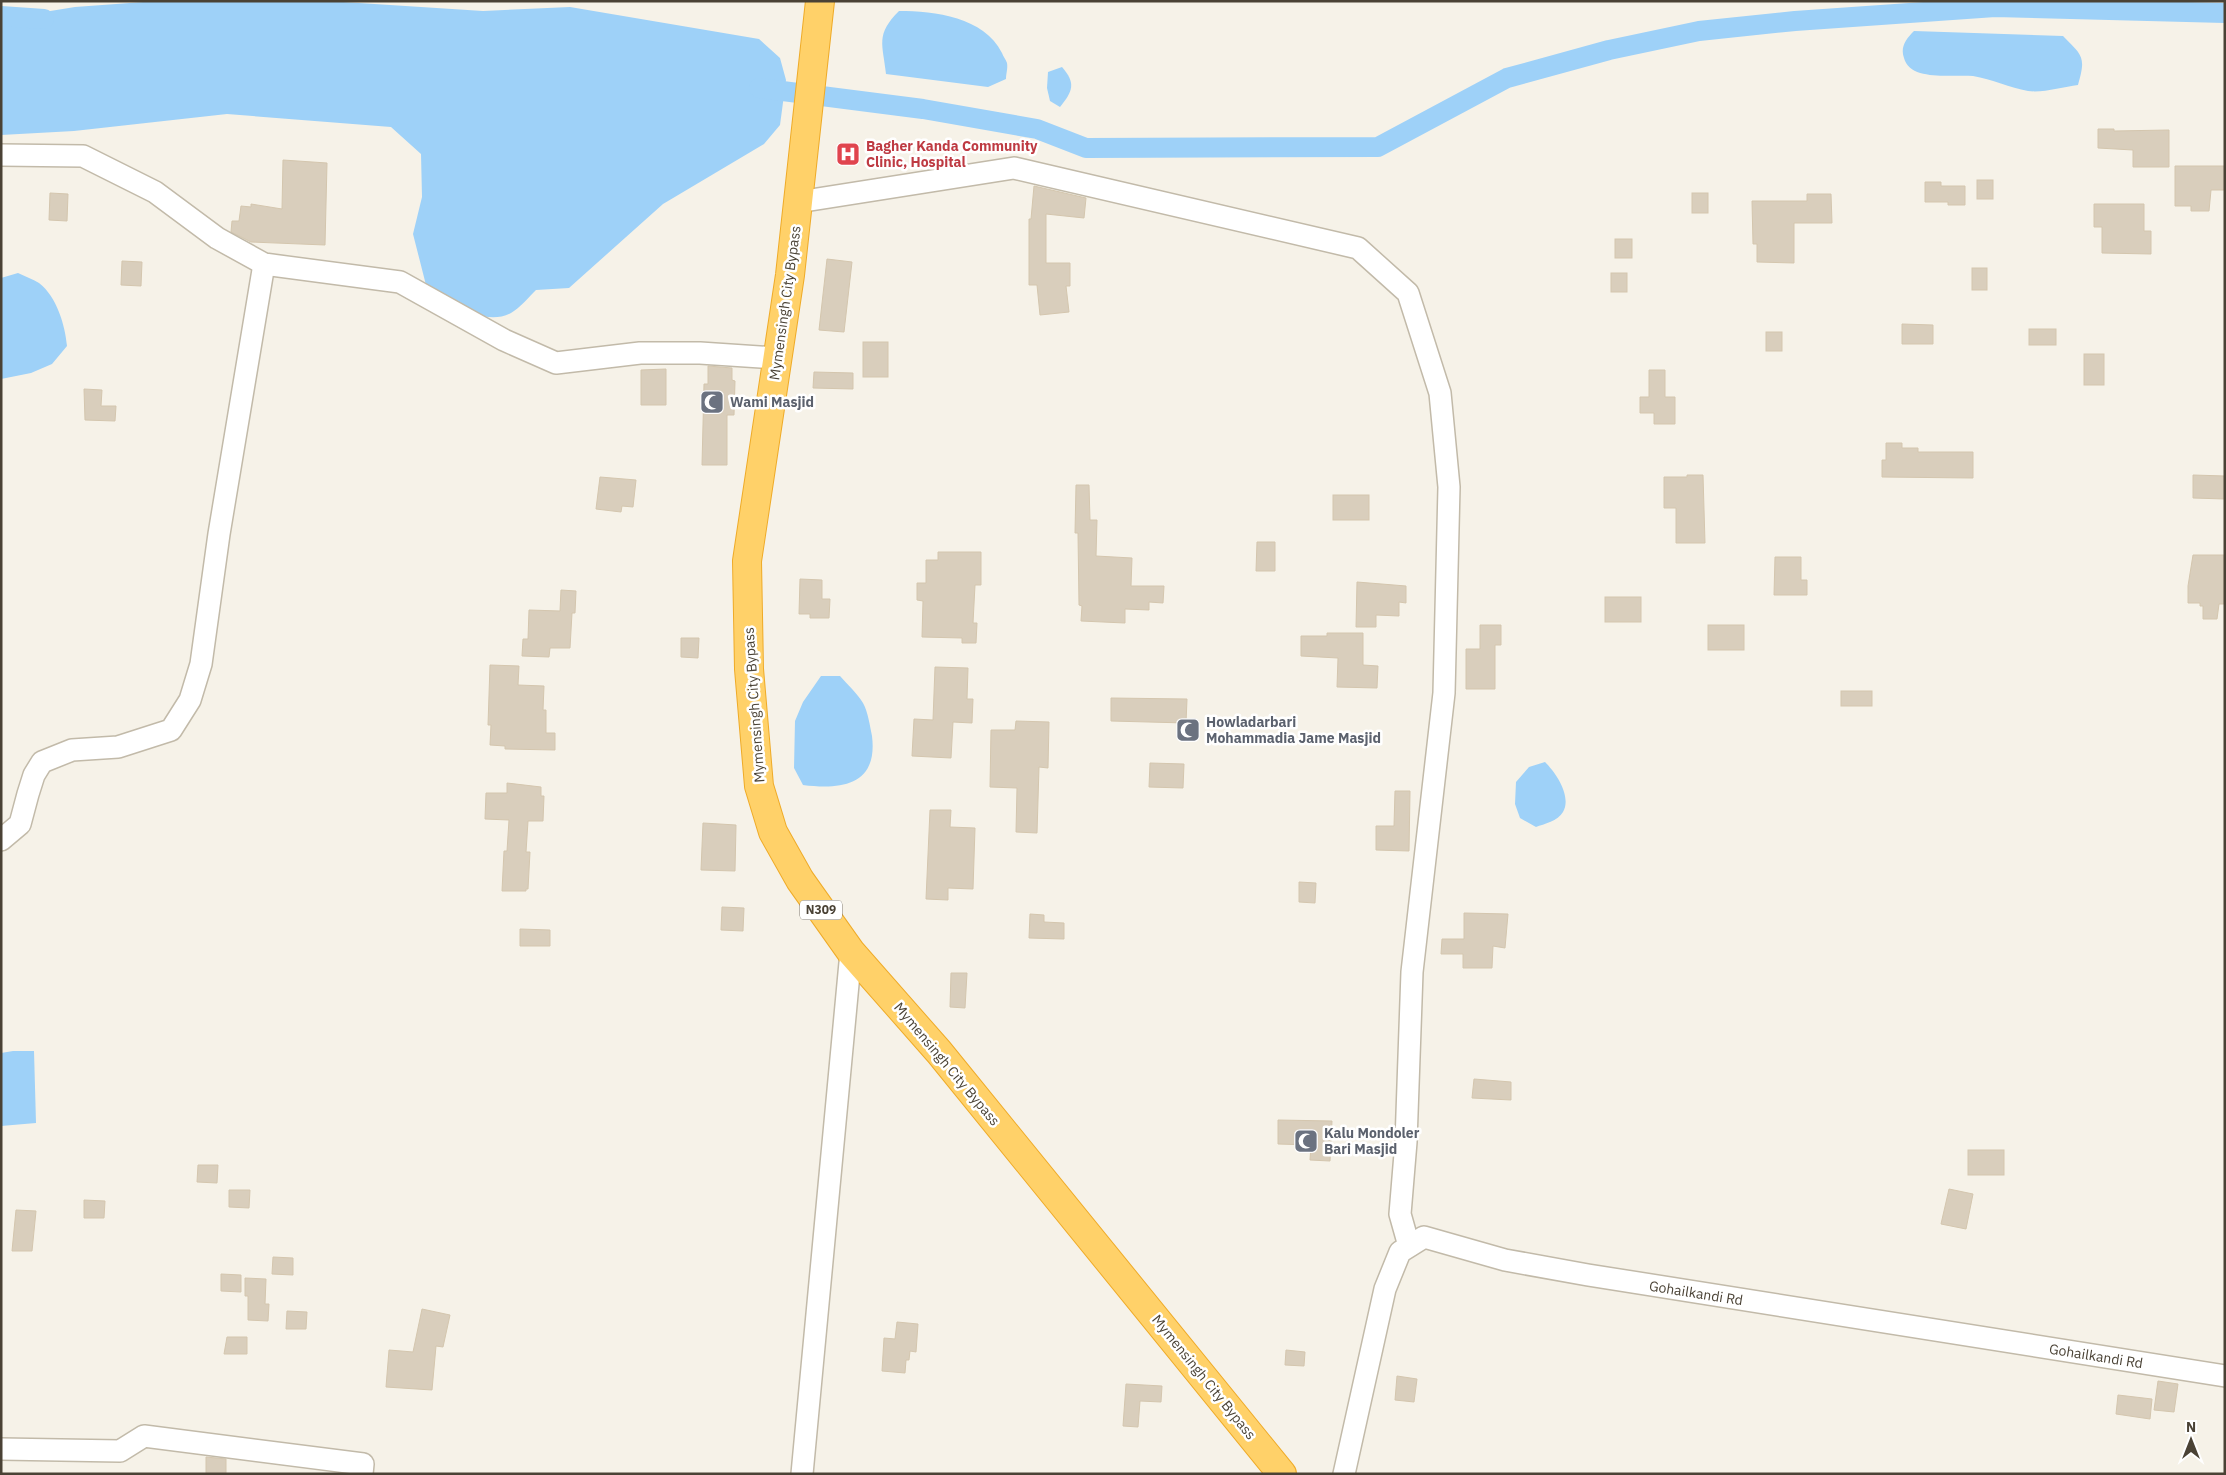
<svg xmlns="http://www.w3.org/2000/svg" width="2226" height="1475" font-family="'IBM Plex Sans',sans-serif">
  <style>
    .water { fill: #9ed1f8 }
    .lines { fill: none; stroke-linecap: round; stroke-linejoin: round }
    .canal { stroke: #9ed1f8; stroke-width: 20 }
    .building { fill: #d9cebc; stroke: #d4c6ae }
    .minor-casing { stroke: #c2baa9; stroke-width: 24 }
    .highway-casing { stroke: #efab28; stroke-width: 30 }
    .minor { stroke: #fff; stroke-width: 21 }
    .highway { stroke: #ffd169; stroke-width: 28 }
    .labels { text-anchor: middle; stroke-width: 5; stroke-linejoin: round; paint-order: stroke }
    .shield { fill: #fff; stroke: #807b72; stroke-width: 1 }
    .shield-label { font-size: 12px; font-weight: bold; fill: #4a4235 }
    .health-label { font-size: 14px; font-weight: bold; fill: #be3a42; stroke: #fff; text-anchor: start }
    .street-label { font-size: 14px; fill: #4a4235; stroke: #fff }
    .worship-label { font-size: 14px; font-weight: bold; fill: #5b616d; stroke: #fff; text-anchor: start }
  </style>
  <rect width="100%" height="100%" fill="#f6f2e8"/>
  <g class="water">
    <path d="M157,1H328L483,11L570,7L759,39L780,58L786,80L780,125L764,144L663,204L569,288L536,290C529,297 520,308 511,313C482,328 450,300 426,285L413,234L422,197L421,154L391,127L227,114L74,131L1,135V19L75,7Z"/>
    <path d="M899,11C935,11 984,17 1002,53C1003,56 1006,60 1007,63C1008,68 1006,74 1006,79L988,87L886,74C883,44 875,35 899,11Z"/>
    <path d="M1914,31L2063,36C2083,56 2086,57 2078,85C2063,87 2043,93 2028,91C2010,88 1992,79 1973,76C1953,74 1910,82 1904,58C1900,47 1906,39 1914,31Z"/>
    <path d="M1062,67C1076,83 1073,91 1060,107L1050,101L1047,88L1048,72Z"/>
    <path d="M18,273C24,276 33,279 39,283C57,297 65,325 67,346L52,364L31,373L1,379V278Z"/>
    <path d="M821,676H840C847,684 857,693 863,703C868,712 870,726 872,736C878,785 842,790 803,785L794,768L795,721L803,702Z"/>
    <path d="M1545,762C1556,773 1572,796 1563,812C1558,821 1544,824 1536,827L1520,818L1515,804L1516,782L1529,767Z"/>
    <path d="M13,1051H34L36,1123L1,1126V1053Z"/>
  </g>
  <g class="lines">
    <g class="canal">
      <path d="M1,16L44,19"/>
      <path d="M759,88L923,109L1037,129L1086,148L1378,147L1507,78L1609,50L1699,31L1795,21L1995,7L2225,13"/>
    </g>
  </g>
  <g class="building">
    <path d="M2098,129H2114V131L2169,130V167H2133V150L2098,148Z"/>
    <path d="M283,160L327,163L325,245L251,242L231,232L232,221H239L241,206L251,207V204L282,209Z"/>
    <path d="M2175,166H2225V190H2211L2209,211H2191V206H2175Z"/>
    <rect x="1977" y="180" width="16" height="19"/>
    <path d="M1925,182H1941V186H1965V205H1948V202H1925Z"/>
    <path d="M1034,186L1086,198L1084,218L1046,214V263H1070V286H1066L1069,312L1040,315L1037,285H1029V219H1031Z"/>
    <path d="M50,193L68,194L67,221L49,220Z"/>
    <rect x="1692" y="193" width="16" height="20"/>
    <path d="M1807,194H1831L1832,223H1794V263L1757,262V244H1753L1752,201H1807Z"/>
    <path d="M2094,204H2144V231H2151V254L2102,253V227H2094Z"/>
    <rect x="1615" y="239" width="17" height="19"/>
    <path d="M827,259L852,262L844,332L819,330Z"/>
    <path d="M122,261L142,262L141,286L121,285Z"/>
    <rect x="1972" y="268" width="15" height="22"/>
    <rect x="1611" y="273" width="16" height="19"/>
    <path d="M1902,324L1933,325V344H1902Z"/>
    <rect x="2029" y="329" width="27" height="16"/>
    <rect x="1766" y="332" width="16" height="19"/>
    <rect x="863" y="342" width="25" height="35"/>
    <rect x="2084" y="354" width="20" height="31"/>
    <path d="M708,366L732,368V380L735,381L734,415H727V465H702L704,384H708Z"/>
    <path d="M666,369V405H641V370Z"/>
    <path d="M1649,370H1665V397H1675V424H1654V413H1640V397H1649Z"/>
    <path d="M814,372L853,373V389L813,388Z"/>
    <path d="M84,389L102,390L101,406H116L115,421L85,420Z"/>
    <path d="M1886,443H1902V448H1918V452H1973V478L1882,477V460H1886Z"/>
    <path d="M1687,475H1703L1705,543H1676V508H1664V477H1687Z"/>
    <path d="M2193,475L2225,476V499L2193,498Z"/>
    <path d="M600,477L636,480L633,507L622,506L621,512L596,509Z"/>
    <path d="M1076,485H1089L1090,520H1097L1096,556L1132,558L1131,586H1164L1163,603L1149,602V610L1125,609V623L1081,621L1082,606L1079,605L1078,533H1075Z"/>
    <rect x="1333" y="495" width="36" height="25"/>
    <path d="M1257,542H1275V571H1256Z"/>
    <path d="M938,552H981V585H975L973,623H977L976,643H962V638L922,637L923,601L917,600V583H926V560H938Z"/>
    <path d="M2193,555H2224V604H2219L2217,619H2203V606H2200V603H2188V586Z"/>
    <path d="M1775,557H1801V580H1807V595H1774Z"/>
    <path d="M800,579L822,580V599H830L829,618H810V614H799Z"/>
    <path d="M1357,582L1406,586V603L1399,602V616L1376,615V627H1356Z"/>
    <path d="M561,590L576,591L575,613H572L570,648H550L549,657L522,656L523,639H528L529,610L560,611Z"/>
    <rect x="1605" y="597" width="36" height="25"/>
    <path d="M1480,625H1501V645H1495V689H1466V649H1480Z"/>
    <rect x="1708" y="625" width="36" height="25"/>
    <path d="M1327,633H1363V665L1378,666L1377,688L1337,687L1338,658L1301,656V636H1327Z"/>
    <path d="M681,638H699L698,658L681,657Z"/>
    <path d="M490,665L519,666L518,685L544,686L543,710H546V733H555V750L505,749V746L490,745L491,725H488Z"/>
    <path d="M935,667L968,668L967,699H973L972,723L953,722L951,758L912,756L914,719L933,720Z"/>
    <rect x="1841" y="691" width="31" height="15"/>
    <path d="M1111,698L1187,699L1186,723L1111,721Z"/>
    <path d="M1016,721L1049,722L1048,768L1039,767L1037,833L1016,832L1017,788L990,787L991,730H1015Z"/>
    <path d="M1150,763L1184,764L1183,788L1149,787Z"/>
    <path d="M507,783L541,787V796H544L543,821H528L526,852H530L528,889H526V891H502L504,851H507L509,820L485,819L486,793H507Z"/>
    <path d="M1395,791H1410L1409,851L1376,850V826H1394Z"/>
    <path d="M930,810H951L950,827L975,828L973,889L948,888V900L926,899Z"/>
    <path d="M703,823L736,825L735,871L701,870Z"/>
    <path d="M1299,882L1316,883L1315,903L1299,902Z"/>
    <path d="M722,907L744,908L743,931L721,930Z"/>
    <path d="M1464,913L1508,914L1505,948L1493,946L1492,968H1463V954H1441L1442,939H1464Z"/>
    <path d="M1030,914L1044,915V922L1064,923V939L1029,938Z"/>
    <path d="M520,929L550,930V946H520Z"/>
    <path d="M951,973H967L965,1008L950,1007Z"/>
    <path d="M1474,1079L1511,1082V1100L1472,1098Z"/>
    <path d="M1278,1120L1332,1121L1330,1161L1310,1160L1311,1145L1278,1144Z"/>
    <rect x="1968" y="1150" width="36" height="25"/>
    <path d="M198,1165H218L217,1183L197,1182Z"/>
    <path d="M1949,1189L1973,1194L1966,1229L1941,1224Z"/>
    <path d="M229,1190H250L249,1208L229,1207Z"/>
    <path d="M84,1200L105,1201L104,1218H84Z"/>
    <path d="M16,1210L36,1211L32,1251H12Z"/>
    <path d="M273,1257L293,1258V1275L272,1274Z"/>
    <path d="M221,1274L241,1275V1292L221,1291Z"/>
    <path d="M245,1278L266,1279L265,1304H269L268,1321L248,1320V1296H245Z"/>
    <path d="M422,1309L450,1315L443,1347L436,1346L432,1390L386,1387L389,1350L413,1352Z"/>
    <path d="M287,1311L307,1312L306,1329H286Z"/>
    <path d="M897,1322L918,1324L916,1352L910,1351L909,1360H906L905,1373L882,1371L884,1338L895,1339Z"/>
    <path d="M227,1337H247V1354H224Z"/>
    <path d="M1286,1350L1305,1352L1304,1366L1285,1365Z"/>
    <path d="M1397,1376L1417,1379L1414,1402L1395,1400Z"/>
    <path d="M2158,1381L2178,1384L2174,1412L2154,1410Z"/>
    <path d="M1126,1384L1162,1386L1161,1402L1140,1401L1138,1427L1123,1426Z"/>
    <path d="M2118,1395L2152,1399L2150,1419L2116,1414Z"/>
    <path d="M206,1457L226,1459V1474H206Z"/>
  </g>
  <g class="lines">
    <g class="minor-casing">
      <g id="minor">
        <path d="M1,155L83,156L155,192L217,238L264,264L400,282L504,340L556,363L640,353H700L777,358"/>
        <path d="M798,202L1014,168L1358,248L1408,293L1440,393L1449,487L1444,693L1412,972L1406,1142L1400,1214L1409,1246"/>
        <path d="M1,840L20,824L28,794L34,775L42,762L72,750L118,747L171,730L190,700L201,664L219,534L264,264"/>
        <path d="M1,1449L120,1451L144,1436L363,1464L362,1474"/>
        <path d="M802,1474L851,952"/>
        <path d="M1344,1474L1385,1289L1400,1252L1424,1237L1505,1260L1588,1275L2225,1376"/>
      </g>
    </g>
    <g class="highway-casing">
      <path id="highway" d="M820,1L790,275L747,561L749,669L759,786L773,832L800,880L851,952L939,1052L1282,1474"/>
    </g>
    <use href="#minor" class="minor"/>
    <use href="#highway" class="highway"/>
  </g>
  <defs>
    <g id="hospital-square" transform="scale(1.25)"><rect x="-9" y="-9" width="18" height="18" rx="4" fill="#e0444e" stroke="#fff"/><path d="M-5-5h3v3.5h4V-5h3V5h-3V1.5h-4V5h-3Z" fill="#fff"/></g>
    <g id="mosque-square" transform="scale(1.25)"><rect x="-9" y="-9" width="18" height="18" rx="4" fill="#6b7280" stroke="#fff"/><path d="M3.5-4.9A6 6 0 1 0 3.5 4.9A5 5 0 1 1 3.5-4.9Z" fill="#fff"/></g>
  </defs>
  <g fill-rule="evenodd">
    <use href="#hospital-square" x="848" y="154"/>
    <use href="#mosque-square" x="712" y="402"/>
    <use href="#mosque-square" x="1188" y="730"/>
    <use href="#mosque-square" x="1306" y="1141"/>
  </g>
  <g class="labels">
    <rect class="shield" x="800" y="900.5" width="42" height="19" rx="4"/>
    <g class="shield-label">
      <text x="821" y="914">N309</text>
    </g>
    <g class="health-label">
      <text x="866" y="151">Bagher Kanda Community<tspan x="866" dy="16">Clinic, Hospital</tspan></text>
    </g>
    <g class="street-label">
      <text transform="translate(785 303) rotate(-82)" y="5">Mymensingh City Bypass</text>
      <text transform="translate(754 705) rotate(-94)" y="5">Mymensingh City Bypass</text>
      <text transform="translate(947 1064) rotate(50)" y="5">Mymensingh City Bypass</text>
      <text transform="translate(1696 1293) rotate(9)" y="5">Gohailkandi Rd</text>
      <text transform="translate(2096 1356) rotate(9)" y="5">Gohailkandi Rd</text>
      <text transform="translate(1204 1377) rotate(51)" y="5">Mymensingh City Bypass</text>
    </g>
    <g class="worship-label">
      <text x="730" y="407">Wami Masjid</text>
      <text x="1206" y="727">Howladarbari<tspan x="1206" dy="16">Mohammadia Jame Masjid</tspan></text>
      <text x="1324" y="1138">Kalu Mondoler<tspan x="1324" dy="16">Bari Masjid</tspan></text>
    </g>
  </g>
  <rect width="2226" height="1475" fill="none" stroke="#4a4235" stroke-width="5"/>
  <g transform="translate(2191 1440)" stroke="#ffffff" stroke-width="4" paint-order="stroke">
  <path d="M0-4L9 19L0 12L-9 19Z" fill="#4a4235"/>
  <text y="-8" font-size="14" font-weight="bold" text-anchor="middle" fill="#4a4235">N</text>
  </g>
</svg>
